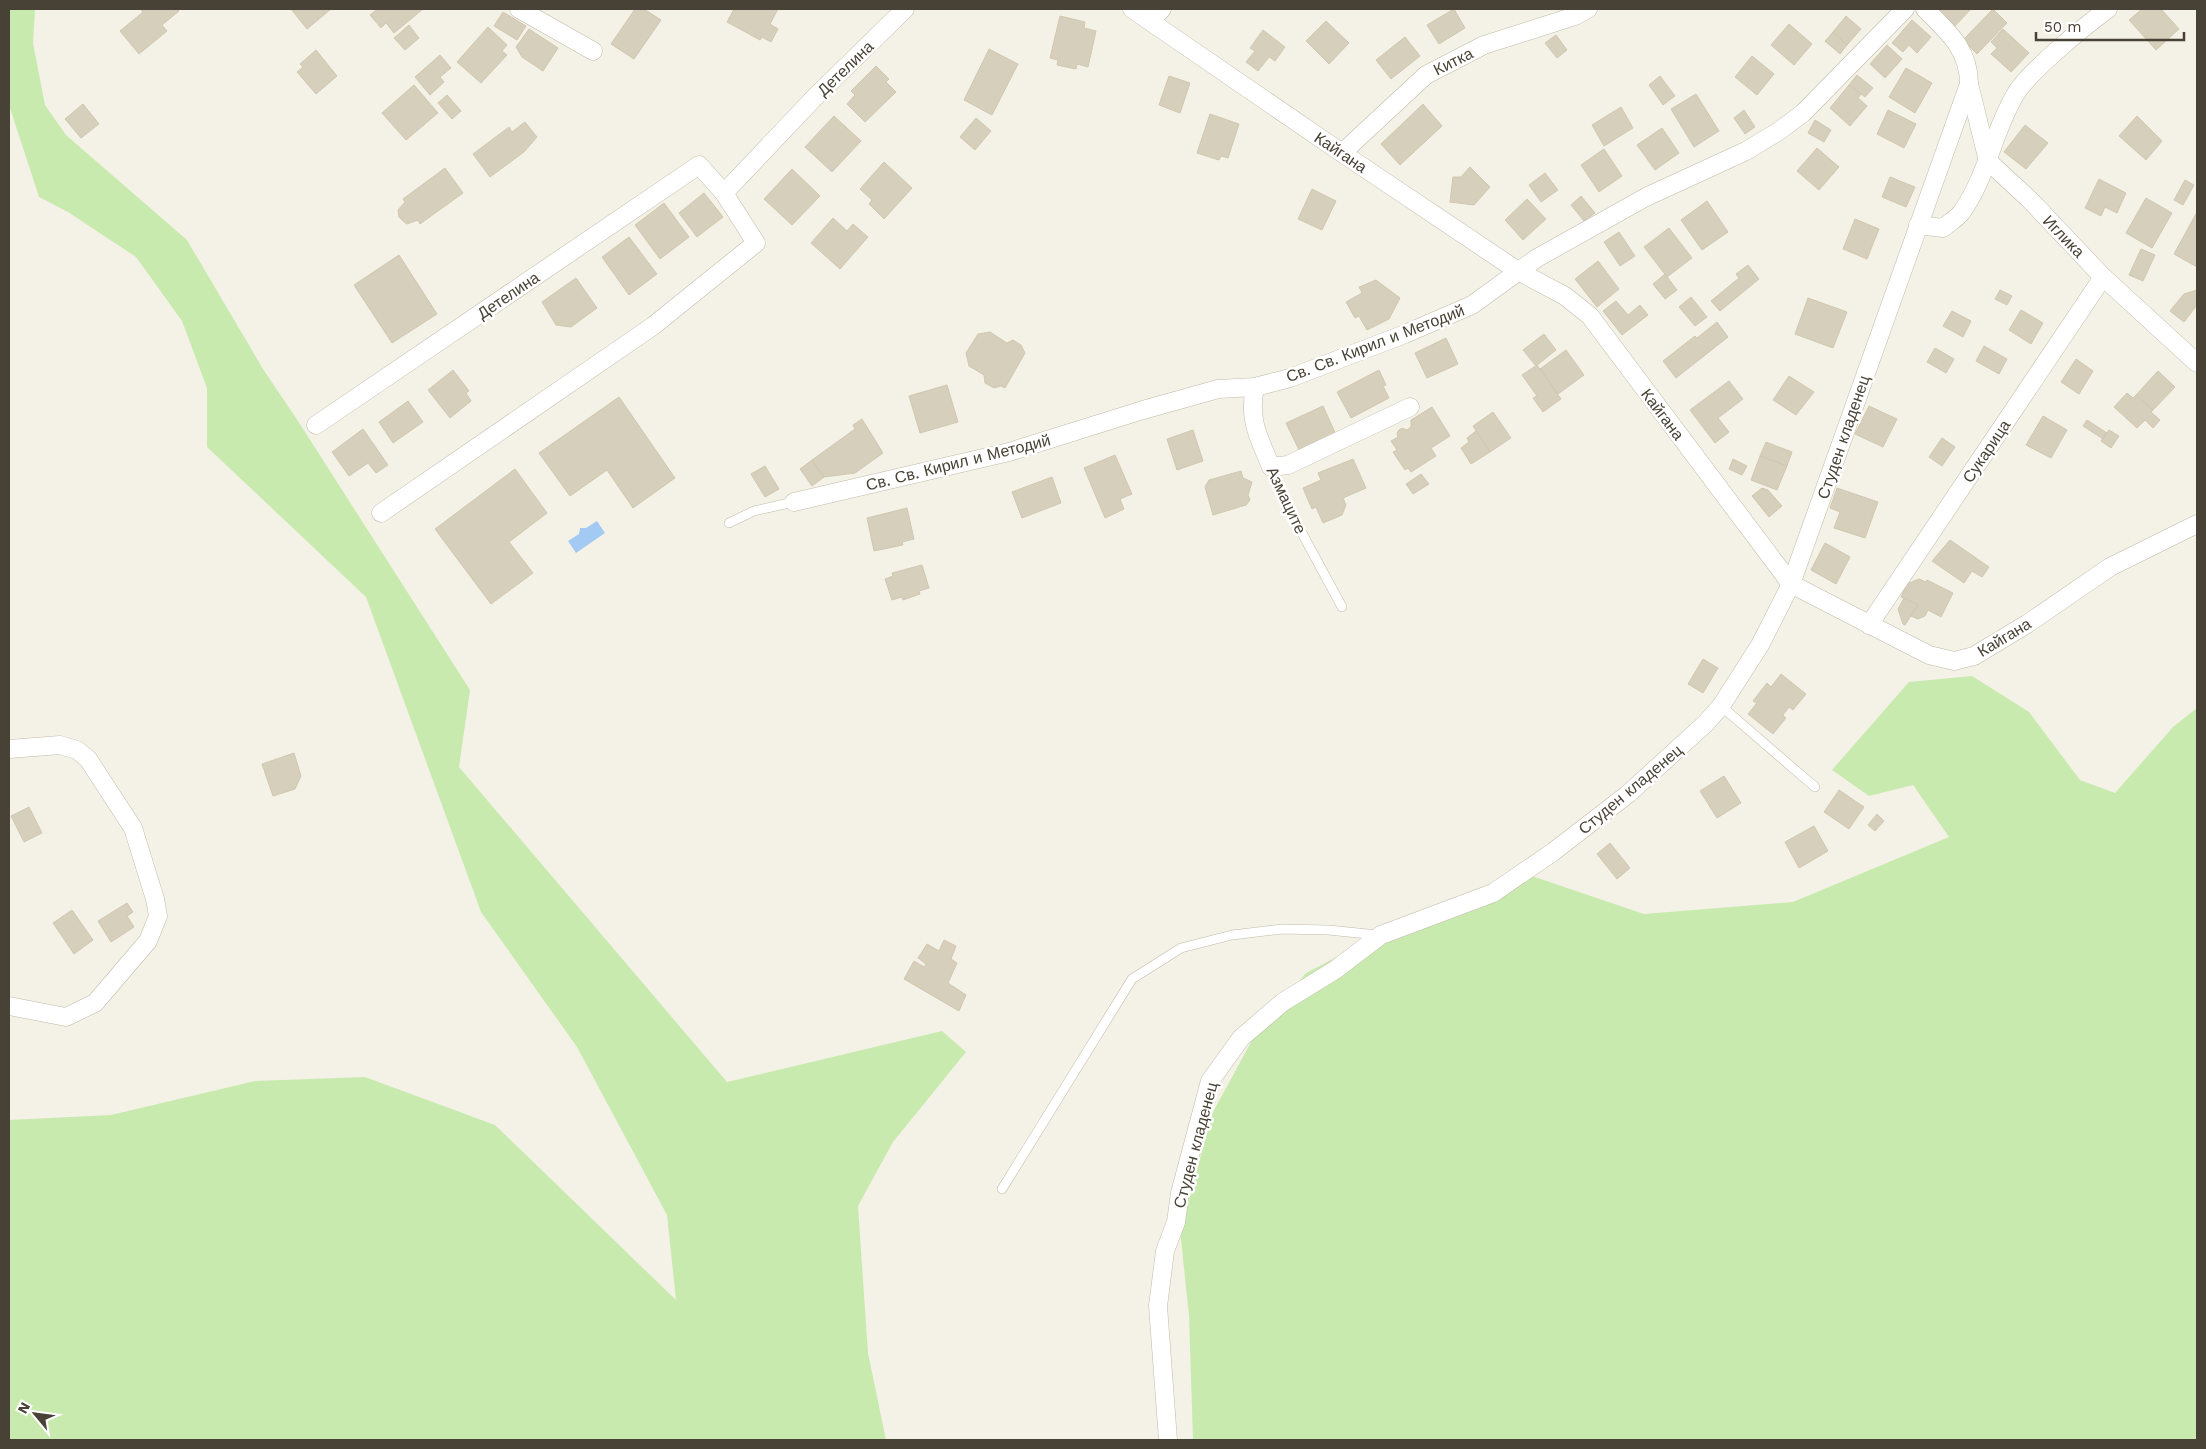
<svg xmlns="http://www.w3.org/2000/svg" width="2206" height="1449" font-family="'Work Sans',sans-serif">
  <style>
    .green { fill: #c9eaaf }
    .water { fill: #a2caf3 }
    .building { fill: #d6cfbc; stroke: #d1c7af }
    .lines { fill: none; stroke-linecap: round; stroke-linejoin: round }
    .service-casing { stroke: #c0baa9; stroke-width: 10 }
    .minor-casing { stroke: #c0baa9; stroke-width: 19 }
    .service { stroke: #fff; stroke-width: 9 }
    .minor { stroke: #fff; stroke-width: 18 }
    .labels { text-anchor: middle; stroke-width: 5; stroke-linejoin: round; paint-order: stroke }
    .street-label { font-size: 16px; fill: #484236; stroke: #fff }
  </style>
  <rect width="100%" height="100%" fill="#f4f2e7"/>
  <g class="green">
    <path d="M9,9H35L33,43L45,105L66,135L187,240L263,369L298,421L470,690L459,767L727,1082L942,1031L966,1052L893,1142L858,1206L868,1353L886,1440H9V1120L111,1115L255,1081L365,1077L495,1125L676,1300L667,1215L577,1047L481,912L366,597L207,447V388L182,321L136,257L68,212L39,197L9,105Z"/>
    <path d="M1972,676L2029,712L2080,780L2115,793L2173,727L2197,708V1440H1193L1189,1316L1180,1230L1213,1112L1257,1031L1306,973L1406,921L1526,874L1644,914L1793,902L1949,837L1913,785L1869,796L1832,770L1909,682Z"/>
  </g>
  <path class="water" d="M597,521L605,533L576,553L568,541L579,534L580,528H586Z"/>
  <g class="building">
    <path d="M141,9H177L179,11L162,25L167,31L139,54L120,31L143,12Z"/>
    <path d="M291,9H331L307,29Z"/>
    <path d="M377,9H423L394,33L386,23L381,28L370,15Z"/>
    <path d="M635,9H644L661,20L634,59L611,44Z"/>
    <path d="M734,9H778L770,24L778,29L771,42L762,37L760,40L727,22Z"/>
    <path d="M1454,9L1465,28L1439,44L1427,25Z"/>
    <path d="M1934,9H1971L1952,29Z"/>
    <path d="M1993,9L2007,23L1977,54L1963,40Z"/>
    <path d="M2142,9H2161L2179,29L2156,50L2129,20Z"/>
    <path d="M503,12L526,26L517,40L494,26Z"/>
    <path d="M1060,16L1085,22L1084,28L1096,31L1088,67L1077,64L1076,69L1057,65L1058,60L1050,58Z"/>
    <path d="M1846,16L1861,29L1847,45L1833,32Z"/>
    <path d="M1912,20L1931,37L1917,53L1909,45L1903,52L1892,43Z"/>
    <path d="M1326,21L1349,43L1329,64L1306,41Z"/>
    <path d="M1789,24L1812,44L1794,65L1771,45Z"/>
    <path d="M409,25L419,38L405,50L394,38Z"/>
    <path d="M488,27L507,45L502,51L507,55L481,83L457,62Z"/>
    <path d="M529,29L558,48L543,71L522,57L516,47Z"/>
    <path d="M2003,29L2029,53L2011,72L1991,54L1997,48L1991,42Z"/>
    <path d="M1263,30L1285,47L1275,61L1269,57L1258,71L1246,62L1255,51L1250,48Z"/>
    <path d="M1833,32L1847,45L1840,54L1825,41Z"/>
    <path d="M1556,35L1567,50L1557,58L1545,43Z"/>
    <path d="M1405,37L1420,56L1391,79L1376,60Z"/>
    <path d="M1887,45L1902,59L1885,78L1870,64Z"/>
    <path d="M989,49L1018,64L992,115L964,100Z"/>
    <path d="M316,50L337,76L316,94L297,72L303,67L300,64Z"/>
    <path d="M440,55L451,68L440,77L444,82L430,95L415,77Z"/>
    <path d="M1752,56L1774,74L1757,95L1735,77Z"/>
    <path d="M876,66L889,79L886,82L896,92L865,122L847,104L855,95L851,91Z"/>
    <path d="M1906,68L1932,83L1915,113L1889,97Z"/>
    <path d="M1857,75L1873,88L1865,97L1849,85Z"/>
    <path d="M1169,76L1190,83L1180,113L1159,105Z"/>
    <path d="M1660,76L1675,96L1663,105L1649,85Z"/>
    <path d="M414,85L438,113L406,140L382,113Z"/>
    <path d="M1849,85L1861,94L1858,98L1867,106L1850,126L1830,108Z"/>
    <path d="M1696,94L1719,131L1694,147L1671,109Z"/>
    <path d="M447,95L461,111L452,119L438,103Z"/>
    <path d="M83,104L99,124L81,138L65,119Z"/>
    <path d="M1423,104L1442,126L1400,165L1381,144Z"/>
    <path d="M1621,107L1633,128L1604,146L1592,125Z"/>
    <path d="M1744,110L1755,127L1745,134L1734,118Z"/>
    <path d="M1888,110L1916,124L1904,148L1877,134Z"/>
    <path d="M1210,114L1239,124L1228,158L1221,156L1219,160L1197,153Z"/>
    <path d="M834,116L861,141L832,172L805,147Z"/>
    <path d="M2137,116L2162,141L2146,160L2119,136Z"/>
    <path d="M976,118L991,131L975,150L960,137Z"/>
    <path d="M1815,120L1831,130L1824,142L1808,133Z"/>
    <path d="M525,122L537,137L524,152L490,177L473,154L509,127L512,132Z"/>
    <path d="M2025,125L2048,143L2026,169L2004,152Z"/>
    <path d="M1662,128L1679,153L1655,170L1637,145Z"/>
    <path d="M1817,148L1839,167L1819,190L1797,171Z"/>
    <path d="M1604,149L1622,176L1599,192L1581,165Z"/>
    <path d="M884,162L912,188L884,219L869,204L872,200L860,189Z"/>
    <path d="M1470,167L1490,187L1474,205L1450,202L1453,177H1461Z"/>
    <path d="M445,168L463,193L420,224L418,220L407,224L403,221L399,217L398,210L405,202L403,199Z"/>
    <path d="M792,169L820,196L792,225L764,199Z"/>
    <path d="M1545,173L1558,190L1541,202L1529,185Z"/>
    <path d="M1890,177L1915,187L1906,207L1882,197Z"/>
    <path d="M2099,179L2126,193L2117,213L2105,207L2101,216L2085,208Z"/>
    <path d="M2185,180L2194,185L2183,205L2174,200Z"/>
    <path d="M1312,189L1336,201L1322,230L1298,219Z"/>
    <path d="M704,193L723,217L697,237L679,213Z"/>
    <path d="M1581,196L1595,213L1584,221L1571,205Z"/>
    <path d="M2146,198L2172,213L2152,248L2126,233Z"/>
    <path d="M1527,199L1546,219L1523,240L1505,220Z"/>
    <path d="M1707,201L1728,232L1702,250L1681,220Z"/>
    <path d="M664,203L689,237L660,259L635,225Z"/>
    <path d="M2197,212V267L2174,254Z"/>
    <path d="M833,218L847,231L853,224L868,237L840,269L811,243Z"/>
    <path d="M1855,219L1879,229L1867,259L1843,249Z"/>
    <path d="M1669,228L1692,258L1667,277L1644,247Z"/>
    <path d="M1619,232L1635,256L1620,266L1604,242Z"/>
    <path d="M629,237L657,274L629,295L602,257Z"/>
    <path d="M2141,249L2155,255L2143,281L2129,275Z"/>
    <path d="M399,255L437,314L392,343L354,285Z"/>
    <path d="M1598,261L1619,289L1597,307L1575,279Z"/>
    <path d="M1748,265L1759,279L1720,311L1711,301L1739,278L1736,274Z"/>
    <path d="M1665,274L1677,290L1665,299L1653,284Z"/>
    <path d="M576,278L597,308L571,327L556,325L542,302Z"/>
    <path d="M1376,280L1400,298L1389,319L1367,330L1359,316L1355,318L1346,302L1362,293L1359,287Z"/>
    <path d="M2000,290L2012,296L2007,305L1995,299Z"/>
    <path d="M2197,290V305L2184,322L2170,311L2184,294Z"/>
    <path d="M1691,297L1707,317L1695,326L1679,307Z"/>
    <path d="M1808,298L1847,312L1833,348L1795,334Z"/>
    <path d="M1616,301L1628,315L1640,305L1648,315L1622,335L1603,311Z"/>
    <path d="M2021,310L2043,323L2031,344L2009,330Z"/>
    <path d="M1952,311L1971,321L1963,337L1943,326Z"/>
    <path d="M1717,322L1728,337L1676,378L1663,361L1695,336L1697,338Z"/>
    <path d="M990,332L1007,343L1013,340L1021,345L1025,353L1005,388L1001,386L994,388L985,383L984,375L969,366L966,353L978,334Z"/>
    <path d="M1544,334L1556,350L1536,366L1523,350Z"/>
    <path d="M1446,338L1458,364L1427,378L1415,353Z"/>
    <path d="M1984,346L2007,359L1999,374L1976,361Z"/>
    <path d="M1935,348L1954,359L1946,373L1927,362Z"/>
    <path d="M1566,350L1584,375L1558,394L1540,369Z"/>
    <path d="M2076,359L2093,371L2079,394L2061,382Z"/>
    <path d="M1537,365L1561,399L1543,412L1533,398L1537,396L1522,375Z"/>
    <path d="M453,370L469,391L466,393L471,401L450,418L428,390Z"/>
    <path d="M1379,370L1386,385L1383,386L1389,398L1351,418L1337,392Z"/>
    <path d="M2158,371L2175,387L2153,410L2136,395Z"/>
    <path d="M1789,376L1814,392L1796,415L1773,400Z"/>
    <path d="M1729,381L1743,399L1718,418L1729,432L1715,443L1690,410Z"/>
    <path d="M947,385L958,422L920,433L909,396Z"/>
    <path d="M2127,393L2133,398L2136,395L2153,410L2151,412L2160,420L2153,428L2145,420L2137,428L2114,407Z"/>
    <path d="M619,397L675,478L633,508L607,470L570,496L539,453Z"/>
    <path d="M408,401L423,422L393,443L379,422Z"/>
    <path d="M1323,406L1336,435L1300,452L1286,423Z"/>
    <path d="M1869,406L1897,419L1883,447L1855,434Z"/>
    <path d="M1432,407L1450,436L1431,448L1436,456L1411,472L1408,468L1405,470L1393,452L1397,450L1391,441L1398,437L1397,433L1399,430L1402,428L1407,430L1411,427V420Z"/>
    <path d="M1493,412L1511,438L1490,452L1473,426Z"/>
    <path d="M2043,416L2067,430L2051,458L2026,445Z"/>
    <path d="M862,419L883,453L855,473L824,477L812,460L855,429L853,425Z"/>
    <path d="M2087,420L2107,433L2103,439L2083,426Z"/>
    <path d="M363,429L388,465L376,473L368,463L349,476L332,452Z"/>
    <path d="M1193,430L1203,461L1177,470L1167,439Z"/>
    <path d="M2109,430L2119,436L2111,448L2101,441Z"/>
    <path d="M1476,431L1490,452L1471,464L1461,448L1469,442L1467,438Z"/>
    <path d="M1942,438L1955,447L1942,466L1929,457Z"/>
    <path d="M1766,442L1792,452L1787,466L1760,456Z"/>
    <path d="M1115,455L1132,494L1120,499L1124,509L1105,518L1084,468Z"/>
    <path d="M1760,456L1787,466L1777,490L1751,480Z"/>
    <path d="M1353,459L1366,488L1343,498L1346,505L1342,515L1323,523L1316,507L1312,509L1303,488L1321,480L1318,473Z"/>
    <path d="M1733,459L1747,466L1742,475L1729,469Z"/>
    <path d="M812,460L824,477L812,486L800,469Z"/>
    <path d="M765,466L779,489L765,497L751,474Z"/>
    <path d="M515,469L547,513L509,542L533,573L491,604L435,529Z"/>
    <path d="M1241,471L1243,478L1252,482L1248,495L1250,500L1246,505L1213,515L1205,487L1209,480Z"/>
    <path d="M1421,474L1429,484L1413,494L1406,484Z"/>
    <path d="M1052,477L1061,503L1022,518L1012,492Z"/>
    <path d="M1762,488L1768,490L1782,506L1769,517L1752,496Z"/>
    <path d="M1837,488L1878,502L1865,538L1834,528L1840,512L1830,508Z"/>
    <path d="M907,508L914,539L902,542L903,545L874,551L867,518Z"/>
    <path d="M1950,540L1989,567L1982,577L1972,571L1964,583L1932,561Z"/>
    <path d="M1825,543L1850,557L1836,584L1811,570Z"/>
    <path d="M922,565L929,588L919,591L920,594L903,600L902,597L892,600L885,579L893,576L892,573Z"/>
    <path d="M1919,579L1926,582L1927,580L1953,593L1941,617L1928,610L1925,616L1918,619L1911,616L1918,605L1901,597L1907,584Z"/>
    <path d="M1904,598L1918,605L1905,625L1903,624L1898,609Z"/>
    <path d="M1703,659L1718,668L1703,693L1688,684Z"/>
    <path d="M1781,674L1806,694L1793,710L1789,707L1783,715L1786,718L1773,734L1748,714L1757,703L1753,701L1767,683L1771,687Z"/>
    <path d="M294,753L301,776L295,789L273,796L262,764Z"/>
    <path d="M1724,776L1741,803L1717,818L1700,791Z"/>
    <path d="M1839,790L1864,807L1849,829L1824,812Z"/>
    <path d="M29,807L42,833L24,842L11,816Z"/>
    <path d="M1877,814L1884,821L1875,831L1868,825Z"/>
    <path d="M1814,826L1828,851L1799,868L1785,842Z"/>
    <path d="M1610,843L1630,868L1617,879L1597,854Z"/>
    <path d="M127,903L133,912L127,916L134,927L111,942L98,921Z"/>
    <path d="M72,910L93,940L74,954L53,923Z"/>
    <path d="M944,940L956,946L951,959L957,963L948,983L966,995L959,1011L904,979L914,961L924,967L926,964L918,958L927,944L939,951Z"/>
  </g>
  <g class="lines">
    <g class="service-casing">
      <g id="service">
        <path d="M1271,467L1289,509L1342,607"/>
        <path d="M729,523L754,511L794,502"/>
        <path d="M1721,706L1815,787"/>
        <path d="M1002,1189L1132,979L1181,948L1232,935L1282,929L1328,930L1378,935"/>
      </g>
    </g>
    <g class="minor-casing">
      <g id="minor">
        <path d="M519,9L593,51"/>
        <path d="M1132,9L1342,153L1518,271L1565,296L1590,316L1791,584L1929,655L1954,661L1974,656L2027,624L2110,567L2197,524"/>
        <path d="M1150,21L1162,9"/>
        <path d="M1969,84L1988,161L2030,200L2103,277L2197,363"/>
        <path d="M1342,153L1426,75L1484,45L1575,16L1588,9"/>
        <path d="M724,193L816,96L905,9"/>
        <path d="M1918,225L1943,228C1949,223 1957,218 1961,213C1987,177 1993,132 2015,95C2028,72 2086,25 2108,9"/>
        <path d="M1255,387C1248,421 1259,437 1271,467L1288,465L1410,407"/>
        <path d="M316,425L699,165L724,193L756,243L653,326L381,513"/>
        <path d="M794,502L1009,452L1143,410L1218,389L1255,387L1290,378L1405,334L1472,305L1537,258L1646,197L1746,151L1779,131L1803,113L1905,9"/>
        <path d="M1869,625L2103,277"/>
        <path d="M9,749L60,745L77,750L88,759L133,828L155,899L158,916L148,941L95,1003L66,1017L9,1006"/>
        <path d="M1168,1440L1158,1306L1165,1251L1176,1222L1180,1193L1210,1081L1241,1038L1283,1002L1335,970L1381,935L1493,893L1553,852L1628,794L1706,723L1721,706L1760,645L1791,584L1969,84C1969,49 1948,32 1925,9"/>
      </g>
    </g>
    <use href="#service" class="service"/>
    <use href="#minor" class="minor"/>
  </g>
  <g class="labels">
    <g class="street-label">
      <text transform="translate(1453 61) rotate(-27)" y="6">Китка</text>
      <text transform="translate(845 68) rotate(-44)" y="6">Детелина</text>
      <text transform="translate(1341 152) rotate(34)" y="6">Кайгана</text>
      <text transform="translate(2064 236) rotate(46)" y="6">Иглика</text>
      <text transform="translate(508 295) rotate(-34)" y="6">Детелина</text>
      <text transform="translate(1375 343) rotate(-21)" y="6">Св. Св. Кирил и Методий</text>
      <text transform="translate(1663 414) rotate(53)" y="6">Кайгана</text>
      <text transform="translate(1843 437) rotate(-71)" y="6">Студен кладенец</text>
      <text transform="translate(1986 451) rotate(-56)" y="6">Сукарица</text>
      <text transform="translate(958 462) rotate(-14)" y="6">Св. Св. Кирил и Методий</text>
      <text transform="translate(1287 500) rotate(65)" y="6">Азмаците</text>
      <text transform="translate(2004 637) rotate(-31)" y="6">Кайгана</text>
      <text transform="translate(1630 789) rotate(-40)" y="6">Студен кладенец</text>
      <text transform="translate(1195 1145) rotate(-75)" y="6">Студен кладенец</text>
    </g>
  </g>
  <rect width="2206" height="1449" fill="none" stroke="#484236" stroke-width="20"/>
  <g transform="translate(35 1414) rotate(299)" stroke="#ffffff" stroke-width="4" paint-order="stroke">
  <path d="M0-4L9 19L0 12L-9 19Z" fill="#484236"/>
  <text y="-8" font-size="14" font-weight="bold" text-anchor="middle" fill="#484236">N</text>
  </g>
  <path d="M2036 32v8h148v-8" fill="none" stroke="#484236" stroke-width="2.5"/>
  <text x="2044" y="32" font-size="15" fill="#484236" stroke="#ffffff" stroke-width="4" paint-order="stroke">50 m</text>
</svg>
